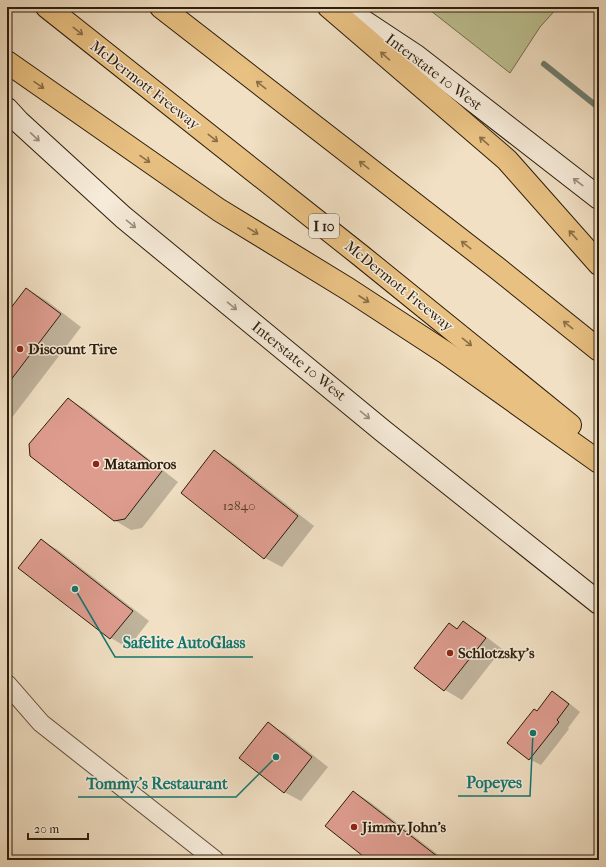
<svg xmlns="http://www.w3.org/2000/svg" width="606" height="867" font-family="'IM FELL French Canon',serif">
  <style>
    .green { fill: #bdc191; stroke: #746f4e }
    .shadow { fill: #0003 }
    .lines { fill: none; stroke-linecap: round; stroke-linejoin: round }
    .stream { stroke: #6f7d70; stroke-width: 6 }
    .building { fill: #de9c8f; stroke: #2c1d0b }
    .street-casing { stroke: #5d4e39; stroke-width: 20 }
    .secondary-casing { stroke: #2c1d0b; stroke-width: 24 }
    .highway-casing { stroke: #2c1d0b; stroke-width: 24 }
    .street { stroke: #f6ebd9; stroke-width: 18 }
    .secondary { stroke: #f6ebd9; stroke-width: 22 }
    .highway { stroke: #e8c082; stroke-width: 22 }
    .oneway { stroke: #8a6e46 }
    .oneway2 { stroke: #9b8e7c }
    .poi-dot { fill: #8f2418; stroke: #f6ebd9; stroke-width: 1.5 }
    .labels { text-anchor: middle; stroke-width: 3; stroke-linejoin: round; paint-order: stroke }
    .number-label { font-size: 13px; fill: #583d2c }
    .shield { fill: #f6ebd9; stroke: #695b49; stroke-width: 1 }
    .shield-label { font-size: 14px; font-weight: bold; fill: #2c1d0b }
    .street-label { font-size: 15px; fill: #2c1d0b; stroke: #f6ebd9 }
    .poi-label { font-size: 15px; font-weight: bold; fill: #2c1d0b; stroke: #f6ebd9; text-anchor: start }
    .leader { fill: none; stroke: #0f766e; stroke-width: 1.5 }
    .callout-dot { fill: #0f766e; stroke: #f6ebd9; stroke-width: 1.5 }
    .callout-label { font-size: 16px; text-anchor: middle; font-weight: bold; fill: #0f766e; stroke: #f6ebd9; stroke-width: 3; stroke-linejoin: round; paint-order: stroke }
  </style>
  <rect width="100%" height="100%" fill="#f1e0c4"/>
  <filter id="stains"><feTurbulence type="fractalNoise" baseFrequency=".005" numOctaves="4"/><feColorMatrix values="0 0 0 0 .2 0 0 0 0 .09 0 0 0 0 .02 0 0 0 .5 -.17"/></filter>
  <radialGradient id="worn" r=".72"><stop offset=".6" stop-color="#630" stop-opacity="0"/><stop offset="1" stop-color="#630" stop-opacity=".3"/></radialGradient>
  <path class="green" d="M426,7H558L540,27L510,73Z"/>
  <g class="shadow">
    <path d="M27,289L47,301L81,327L7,424V315Z"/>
    <path d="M68,399L85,409L178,482L142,528L131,530L114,520Z"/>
    <path d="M214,452L231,461L314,526L282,567L265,558L182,493Z"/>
    <path d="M41,540L58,550L149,621L128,648L111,638L20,568Z"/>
    <path d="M463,622L480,632L502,649L462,700L445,690L415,668L450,624L458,629Z"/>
    <path d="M552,692L564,699L580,712L568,728L569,729L541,765L529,759L537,712Z"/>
    <path d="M268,724L285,733L328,767L301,801L284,792Z"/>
    <path d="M354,792L370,802L445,860H370Z"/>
  </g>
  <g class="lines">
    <path class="stream" d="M544,64L599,108"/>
  </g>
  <g class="building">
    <path d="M26,288L61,314L7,385V313Z"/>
    <path d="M68,398L162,471L125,519L114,521L30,456L29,444Z"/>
    <path d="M214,450L298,516L264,559L181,493Z"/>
    <path d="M41,539L133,611L110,639L18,568Z"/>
    <path d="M463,621L486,638L444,691L414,668L449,623L457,629Z"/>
    <path d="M552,691L569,704L557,720L559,722L529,760L507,743L534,709L537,711Z"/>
    <path d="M268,722L312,757L284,793L239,758Z"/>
    <path d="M353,791L442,860H368L325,826Z"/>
  </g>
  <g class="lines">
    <g class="street-casing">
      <path id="street" d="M7,684L41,723L215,860"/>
    </g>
    <g class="secondary-casing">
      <g id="secondary">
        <path d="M342,7L416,56L599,198"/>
        <path d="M7,109L18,121L123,217L383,431L599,603"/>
      </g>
    </g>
    <g class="highway-casing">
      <g id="highway">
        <path d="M47,7L360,255L570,425"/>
        <path d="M161,7L497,268L599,350"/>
        <path d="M329,7L507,160L599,264"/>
        <path d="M7,62L219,210L348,289L446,353L599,462"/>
      </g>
    </g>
    <use href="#street" class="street"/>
    <use href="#secondary" class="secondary"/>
    <use href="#highway" class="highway"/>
  </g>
  <defs><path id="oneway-shaft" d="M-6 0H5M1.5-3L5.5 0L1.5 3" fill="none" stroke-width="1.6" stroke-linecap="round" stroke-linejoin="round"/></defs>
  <g class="oneway">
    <use href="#oneway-shaft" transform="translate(78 31) rotate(38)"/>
    <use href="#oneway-shaft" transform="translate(385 56) rotate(-139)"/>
    <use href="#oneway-shaft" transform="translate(39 85) rotate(35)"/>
    <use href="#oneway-shaft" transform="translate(261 85) rotate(-142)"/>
    <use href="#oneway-shaft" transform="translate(213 138) rotate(38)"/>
    <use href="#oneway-shaft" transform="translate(484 141) rotate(-139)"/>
    <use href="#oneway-shaft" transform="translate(145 159) rotate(35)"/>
    <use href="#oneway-shaft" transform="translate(364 165) rotate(-142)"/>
    <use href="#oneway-shaft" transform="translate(253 231) rotate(31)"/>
    <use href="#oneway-shaft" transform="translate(573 235) rotate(-132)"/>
    <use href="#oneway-shaft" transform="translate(466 245) rotate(-142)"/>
    <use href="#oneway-shaft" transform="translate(364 299) rotate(33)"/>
    <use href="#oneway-shaft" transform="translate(568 325) rotate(-142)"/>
    <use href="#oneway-shaft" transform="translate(467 342) rotate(39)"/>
  </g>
  <g class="oneway2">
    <use href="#oneway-shaft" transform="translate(35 137) rotate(43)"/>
    <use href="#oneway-shaft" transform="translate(578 182) rotate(-143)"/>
    <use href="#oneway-shaft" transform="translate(131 224) rotate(39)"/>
    <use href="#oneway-shaft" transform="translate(232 306) rotate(39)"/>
    <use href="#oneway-shaft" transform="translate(365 415) rotate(39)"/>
  </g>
  <g class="poi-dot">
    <circle cx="20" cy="349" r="4"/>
    <circle cx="96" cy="464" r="4"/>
    <circle cx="450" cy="653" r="4"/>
    <circle cx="354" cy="827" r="4"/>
  </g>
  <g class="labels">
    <g class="number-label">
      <text x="239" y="510">12840</text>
    </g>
    <rect class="shield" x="309" y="214" width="30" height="24" rx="3"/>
    <g class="shield-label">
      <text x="324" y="231">I 10</text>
    </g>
    <g class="street-label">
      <text transform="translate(434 72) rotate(37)" y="5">Interstate 10 West</text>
      <text transform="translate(145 85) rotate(38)" y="5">McDermott Freeway</text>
      <text transform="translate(399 286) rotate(39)" y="5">McDermott Freeway</text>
      <text transform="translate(299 361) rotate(39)" y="5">Interstate 10 West</text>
    </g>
    <g class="poi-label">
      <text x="28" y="354">Discount Tire</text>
      <text x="104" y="469">Matamoros</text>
      <text x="458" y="658">Schlotzsky's</text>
      <text x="362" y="832">Jimmy John's</text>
    </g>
  </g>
  <path class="leader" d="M75 589L115 657H253M533 733L530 796H458M276 757L236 797H78"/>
  <g class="callout-dot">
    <circle cx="75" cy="589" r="4"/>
    <circle cx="533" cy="733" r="4"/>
    <circle cx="276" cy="757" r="4"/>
  </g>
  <g class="callout-label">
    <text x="184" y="648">Safelite AutoGlass</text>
    <text x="494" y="788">Popeyes</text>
    <text x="157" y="789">Tommy's Restaurant</text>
  </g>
  <rect width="606" height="867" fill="none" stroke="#f1e0c4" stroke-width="24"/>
  <rect x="8" y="8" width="590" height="851" fill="none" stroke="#2c1d0b" stroke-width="2"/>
  <rect x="12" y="12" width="582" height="843" fill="none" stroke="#2c1d0b"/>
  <path d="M28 833v6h60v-6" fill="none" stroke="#2c1d0b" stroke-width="2"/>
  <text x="34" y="833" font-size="12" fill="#2c1d0b" stroke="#f6ebd9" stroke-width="3" paint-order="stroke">20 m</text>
  <rect width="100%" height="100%" filter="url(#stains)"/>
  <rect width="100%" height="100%" fill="url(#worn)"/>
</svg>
